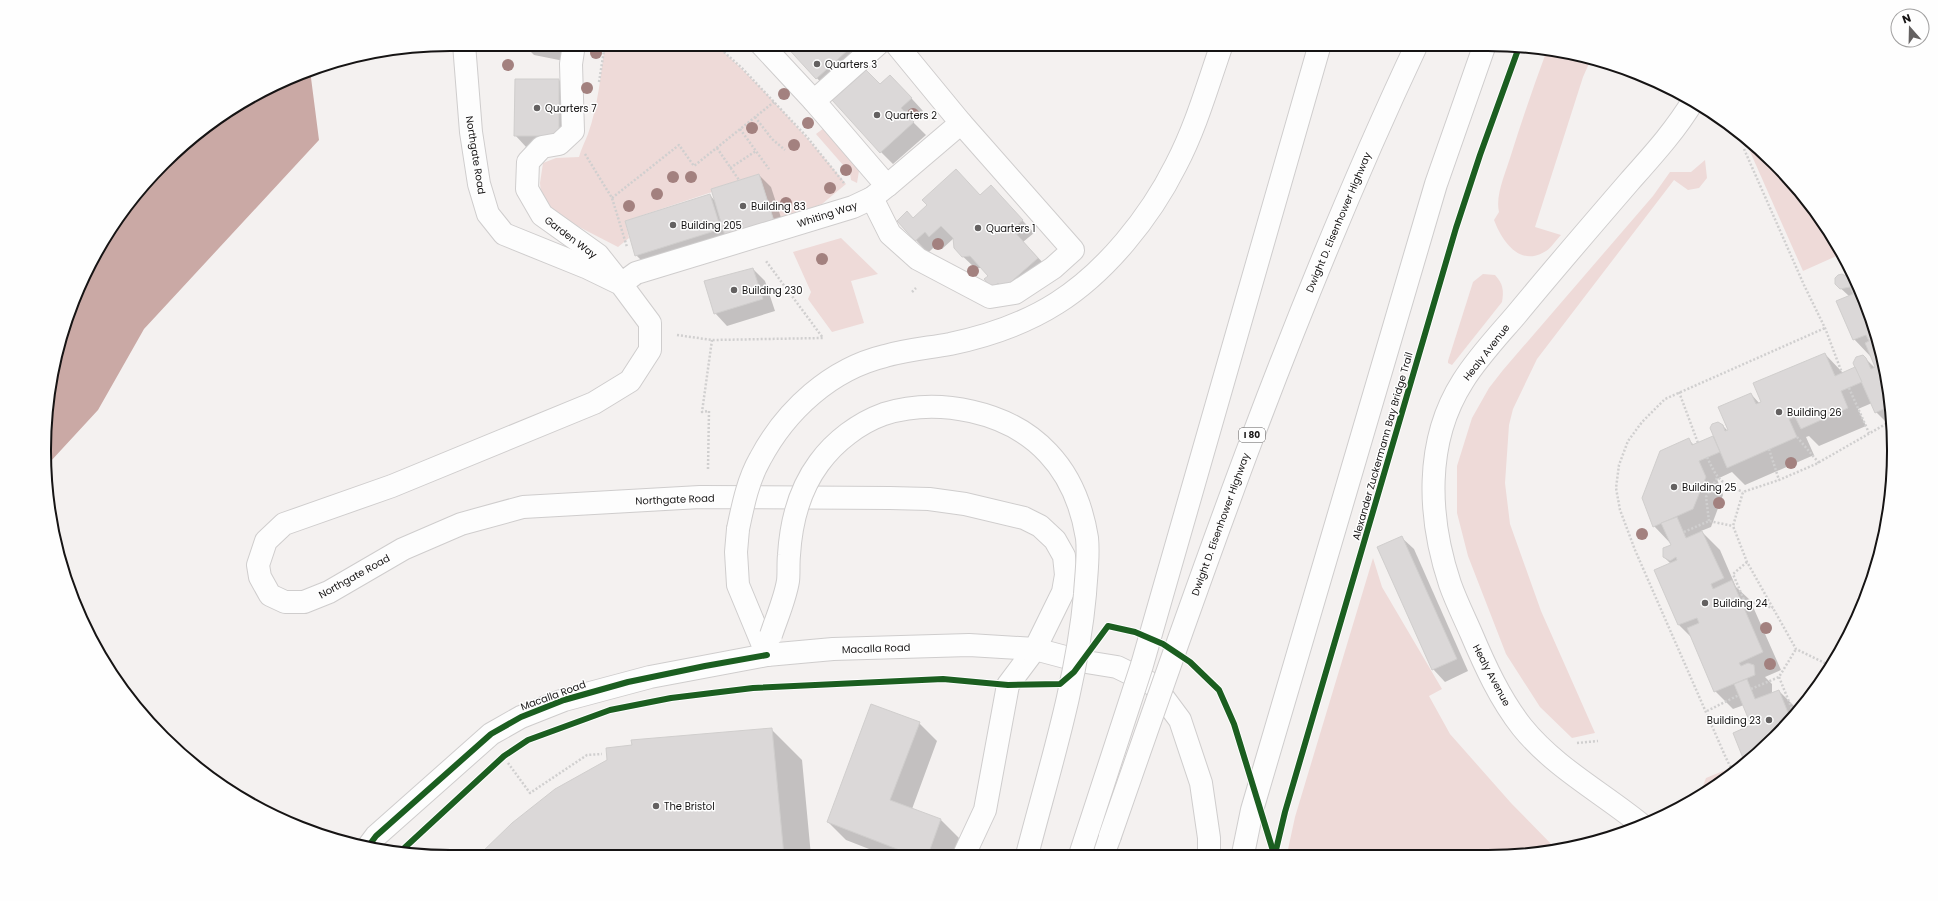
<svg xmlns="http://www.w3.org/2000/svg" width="1938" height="901" font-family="Poppins,sans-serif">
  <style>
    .green { fill: #eedad8 }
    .water { fill: #caa9a5 }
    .shadow { fill: #0003 }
    .building { fill: #dbd8d8; stroke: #d0cecd }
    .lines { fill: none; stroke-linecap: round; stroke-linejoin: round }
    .minor-casing { stroke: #cfcdcd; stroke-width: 24 }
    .highway-casing { stroke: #cfcdcd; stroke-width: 24 }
    .path { stroke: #d0cfcf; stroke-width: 2.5; stroke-dasharray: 2 2; stroke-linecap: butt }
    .minor { stroke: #fdfdfd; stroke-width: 22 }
    .highway { stroke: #fdfdfd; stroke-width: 22 }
    .highway-bridge-casing { stroke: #cfcdcd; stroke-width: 24; stroke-linecap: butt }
    .highway-bridge { stroke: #fdfdfd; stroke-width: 22 }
    .cycleway-casing { stroke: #fefefe; stroke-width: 8 }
    .cycleway { stroke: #1b5e20; stroke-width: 6 }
    .tree { fill: #a3817f }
    .poi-dot { fill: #646161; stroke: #fefefe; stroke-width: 1.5 }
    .labels { text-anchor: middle; stroke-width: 3; stroke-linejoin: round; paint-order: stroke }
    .shield { fill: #fefefe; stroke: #5c5a5a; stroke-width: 1 }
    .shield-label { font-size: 9px; font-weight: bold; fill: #161414 }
    .poi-label { font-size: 10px; fill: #161414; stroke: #fefefe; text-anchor: start }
    .street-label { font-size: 10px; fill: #161414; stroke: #fefefe }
    .rim { fill: none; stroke: #161414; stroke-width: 2 }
  </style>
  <rect width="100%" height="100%" fill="#f4f1f0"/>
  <g class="green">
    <path d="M605,44H715C763,87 805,135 846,184L822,204L774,221L759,174L711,189L712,192L625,221L629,238L618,247L554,214L541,194L540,183L543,163L556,158L579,157C581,149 585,142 588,134C598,106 601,73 605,44Z"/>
    <path d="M1547,50L1567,52L1591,59L1583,77L1535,227L1561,235C1556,240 1551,248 1546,251C1520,268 1502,241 1494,220L1499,212C1495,195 1506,172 1511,155C1522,120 1534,85 1547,50Z"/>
    <path d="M824,128L859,171L857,183L851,180L850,173L816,134Z"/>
    <path d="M1753,145L1775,163L1825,224L1841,254L1803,271L1748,147Z"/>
    <path d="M1705,160L1707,178L1699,188L1688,190L1674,180L1537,359L1513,409L1509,425L1505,483L1510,524L1541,611L1595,733L1572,738L1540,707L1506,654L1468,556L1457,513V466L1472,418L1489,388L1503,370L1653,196L1670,172H1691Z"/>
    <path d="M841,238L878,274L851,281L864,323L832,332L808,299L811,292L793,252Z"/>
    <path d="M1483,274L1495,275C1503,284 1504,290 1502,302L1452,365L1448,363V361L1473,282Z"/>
    <path d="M1373,558L1382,587L1442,689L1429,696L1450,734L1511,803L1556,849L1541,853L1287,854L1295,817Z"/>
    <path d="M1728,769L1736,772L1706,790L1703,786L1706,778Z"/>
  </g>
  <path class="water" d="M310,70L319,140L144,329L98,410L50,462L45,471L44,450L52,371L75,295L99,247L145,183L183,145L247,98Z"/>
  <g class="shadow">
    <path d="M523,44H578L574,63L534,55Z"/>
    <path d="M785,44H858L850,52L860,62L829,91Z"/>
    <path d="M559,80L571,93V148H527L515,135Z"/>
    <path d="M880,85L902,88L923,111L912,121L926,135L893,164L881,152Z"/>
    <path d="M759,175L771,187L786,233L642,261L636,255L710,195L715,201Z"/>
    <path d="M981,196L1003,199L1034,233L1023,242L1050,270L1016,301L993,288L989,276L982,268H975L954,248V238L942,249L937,244L928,253L898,221L913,219Z"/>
    <path d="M753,269L765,281L775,311L727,326L715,313Z"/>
    <path d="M1853,276L1863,295L1886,371L1892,428L1876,412L1872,403L1858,409L1866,426L1819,446L1809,436L1806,437L1814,455L1745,485L1732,472L1717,479L1723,495L1711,527L1701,531L1720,550L1736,587L1750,600L1781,670L1765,677L1772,684V693L1779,691L1798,710L1746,762L1753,725L1744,705L1733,709L1715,691L1692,638L1679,625L1655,570L1671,564L1664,557L1672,545L1654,526L1688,439L1694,445L1714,437L1723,426L1730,433L1751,394L1760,404L1825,354L1843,373L1857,368L1866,359L1877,370L1871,357L1854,339L1849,296L1836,284Z"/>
    <path d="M1401,537L1414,549L1468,671L1445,682L1433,669Z"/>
    <path d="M919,723L937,741L912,809L941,820L959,838L952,855L887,856L846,840L828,822Z"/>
    <path d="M771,729L802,760L811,856L479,857Z"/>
  </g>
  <g class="building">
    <path d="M526,44H564L562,51Z"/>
    <path d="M784,44H843L848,50L816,79Z"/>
    <path d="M866,70L880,84L890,75L912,98L901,108L914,122L880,153L832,100Z"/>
    <path d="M515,79H559V136H514Z"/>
    <path d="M956,169L980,195L991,185L1023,220L1012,229L1038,258L1003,289L998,283L992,288L984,279L988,276L970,256L962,257L954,248L953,238L941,226L929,237L925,232L915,241L897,221L907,211L913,218L927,205L922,200Z"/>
    <path d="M759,174L774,221L725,236L711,189Z"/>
    <path d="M710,194L721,229L635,256L625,221Z"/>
    <path d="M753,268L763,299L714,314L704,281Z"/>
    <path d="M1842,274L1848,277L1853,275L1863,295L1886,371L1890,406L1875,413L1853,363L1856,357L1863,355L1866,358L1871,369L1875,367L1865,343L1869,341L1866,335L1853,340L1836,301L1853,294L1850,287L1840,289L1835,284V278L1838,275Z"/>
    <path d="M1825,353L1835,376L1855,367L1862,382L1841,391L1848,408L1801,429L1795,417L1789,419L1797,437L1727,468L1710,428L1712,424L1718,422L1723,425L1725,431L1728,430L1718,407L1751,393L1756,404L1761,402L1753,383Z"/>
    <path d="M1713,436L1720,452L1699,461L1706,477L1693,509L1653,527L1642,498L1660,451L1689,438L1692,445Z"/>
    <path d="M1677,517L1686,538L1702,531L1724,578L1711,584L1713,589L1732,580L1763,652L1739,663L1741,666L1748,663L1754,665L1755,675L1714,692L1687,628L1699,623L1697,618L1678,625L1654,570L1677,560L1676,557L1670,561L1663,557V548L1671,545L1661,523Z"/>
    <path d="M1402,536L1457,659L1432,670L1377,547Z"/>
    <path d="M1747,679L1755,699L1779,690L1789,715L1792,716L1745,763L1733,733L1751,725L1734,684Z"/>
    <path d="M871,704L920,722L890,800L941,819L928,855L915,856L827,822Z"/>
    <path d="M772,728L784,856L477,857L512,823L555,789L607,760L606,748L632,745L631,740Z"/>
  </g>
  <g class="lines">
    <g class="minor-casing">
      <g id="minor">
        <path d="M464,44L471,132L479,184L488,214L504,234L588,268L621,284L650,323V350L630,381L594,403L392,486L284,524L266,541L258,565L260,577L270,595L285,602H304L329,592L403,549L461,524L523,507L700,497L890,498L929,499L965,504L1024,518L1040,526L1055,540L1064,556L1066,575L1063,592L1035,649L1008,685L985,810L964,855"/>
        <path d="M574,44L571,64L573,131L559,144L542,147L528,162L527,189L542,215L598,255L621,284L636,273L853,207L872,198L887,186L961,123L896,44"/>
        <path d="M761,44L814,101L887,186"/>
        <path d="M814,101L878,44"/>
        <path d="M872,198L890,234L918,259L990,297L1015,293L1053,268L1073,250L961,123"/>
        <path d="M1643,826C1603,793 1555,768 1522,727C1500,699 1485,666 1471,633C1464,617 1456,601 1450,584C1428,518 1424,442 1463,381C1478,357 1498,336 1516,315C1553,270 1591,226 1629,182C1652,156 1675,131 1693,101"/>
        <path d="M367,848L376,836L491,734L521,717L564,700L650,677L767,655L833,649L969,645L1035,649L1080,661L1117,667L1154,685L1180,720L1201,783L1209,838V855"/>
      </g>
    </g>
    <g class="highway-casing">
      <g id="highway">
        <path d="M738,529L736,552L738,585L767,655"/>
        <path d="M1243,854L1252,810L1436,184L1485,44"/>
        <path d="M1103,855L1110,836"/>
      </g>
    </g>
    <g class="path">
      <path d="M715,44L742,68L807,137L844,183"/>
      <path d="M599,82L605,44"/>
      <path d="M755,117L772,139L785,150"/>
      <path d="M740,129L769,169"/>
      <path d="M717,148L739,180"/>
      <path d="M1744,149L1804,285L1825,328L1842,373"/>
      <path d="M585,154L612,198L627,247"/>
      <path d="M730,168L756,151"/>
      <path d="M612,198L679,145L694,166L774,102"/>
      <path d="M912,292L916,288"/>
      <path d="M677,335L712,340L823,338L766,261"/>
      <path d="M1849,388L1869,433"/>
      <path d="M1679,392L1698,443"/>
      <path d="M1797,437L1819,463"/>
      <path d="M1769,449L1779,480"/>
      <path d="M1707,457C1718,480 1719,482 1743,492"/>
      <path d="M708,469L709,411L702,412L712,340"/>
      <path d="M1709,521L1706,497L1717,478"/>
      <path d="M1684,532L1709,521L1733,526"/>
      <path d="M1747,562L1733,574L1744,600L1773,608"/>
      <path d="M1829,665L1796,649L1747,562L1733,526L1743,492L1779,480L1816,464L1891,421"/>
      <path d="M1779,677L1794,714"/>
      <path d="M1751,689L1779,677L1796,649"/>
      <path d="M1707,711L1739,695"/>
      <path d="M1577,743L1598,741"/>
      <path d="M508,763L530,793L587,755L602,754"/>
      <path d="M1739,769L1730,766L1726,758L1635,550L1620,510L1616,488L1619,465L1628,441L1642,422L1665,399L1825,328"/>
    </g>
    <use href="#minor" class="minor"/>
    <use href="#highway" class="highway"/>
    <g class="highway-bridge-casing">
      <g id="highway-bridge">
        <path d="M738,529C743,505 748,480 760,459C786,410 831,369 885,356C906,350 928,348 950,344C988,336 1024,324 1057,303C1106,272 1150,217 1176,165C1196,127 1208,84 1222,44"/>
        <path d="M771,635C777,617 785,599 788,581C789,573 788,564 789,555C791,522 799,490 819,463C835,441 859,423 884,414C938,397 1009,411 1048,453C1070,476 1082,507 1087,538C1089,557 1086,576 1085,594C1077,683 1049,770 1027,855"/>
        <path d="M1110,836C1203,568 1296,301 1417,44"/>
        <path d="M1080,855L1142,665L1320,44"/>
      </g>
    </g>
    <use href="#highway-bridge" class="highway-bridge"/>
    <g class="cycleway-casing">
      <g id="cycleway">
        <path d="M367,848L376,836L491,734L521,717L564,700L628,682L705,666L767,655"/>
        <path d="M400,852L504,756L528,740L610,710L671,698L753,688L943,679L1008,685L1060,684L1074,672L1108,626L1135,632L1163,644L1190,662L1219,690L1234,724L1274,854"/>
        <path d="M1275,854L1285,812L1456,228L1480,155L1519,47"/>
      </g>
    </g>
    <use href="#cycleway" class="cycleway"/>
  </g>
  <g class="tree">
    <circle cx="596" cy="53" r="6"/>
    <circle cx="508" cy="65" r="6"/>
    <circle cx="587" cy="88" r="6"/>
    <circle cx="784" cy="94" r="6"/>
    <circle cx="913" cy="114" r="6"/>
    <circle cx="808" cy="123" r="6"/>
    <circle cx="752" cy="128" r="6"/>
    <circle cx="794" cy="145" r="6"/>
    <circle cx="846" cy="170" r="6"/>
    <circle cx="673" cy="177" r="6"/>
    <circle cx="691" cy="177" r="6"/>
    <circle cx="830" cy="188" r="6"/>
    <circle cx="657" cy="194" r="6"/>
    <circle cx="786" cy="203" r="6"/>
    <circle cx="629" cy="206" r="6"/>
    <circle cx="938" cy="244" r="6"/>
    <circle cx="822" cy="259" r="6"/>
    <circle cx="973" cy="271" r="6"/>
    <circle cx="1791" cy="463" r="6"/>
    <circle cx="1719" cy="503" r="6"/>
    <circle cx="1642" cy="534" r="6"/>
    <circle cx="1766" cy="628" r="6"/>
    <circle cx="1770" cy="664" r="6"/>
  </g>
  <g class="poi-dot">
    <circle cx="817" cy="64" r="4"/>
    <circle cx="537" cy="108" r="4"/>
    <circle cx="877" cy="115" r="4"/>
    <circle cx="743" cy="206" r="4"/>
    <circle cx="673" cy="225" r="4"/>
    <circle cx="978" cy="228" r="4"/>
    <circle cx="734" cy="290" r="4"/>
    <circle cx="1779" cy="412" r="4"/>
    <circle cx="1674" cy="487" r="4"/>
    <circle cx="1705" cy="603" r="4"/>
    <circle cx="1769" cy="720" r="4"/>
    <circle cx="656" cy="806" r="4"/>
  </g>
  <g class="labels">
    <rect class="shield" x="1239" y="428" width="26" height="14" rx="3"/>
    <g class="shield-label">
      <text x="1252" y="438">I 80</text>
    </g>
    <g class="poi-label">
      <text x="825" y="68">Quarters 3</text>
      <text x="545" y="112">Quarters 7</text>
      <text x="885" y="119">Quarters 2</text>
      <text x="751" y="210">Building 83</text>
      <text x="681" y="229">Building 205</text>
      <text x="986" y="232">Quarters 1</text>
      <text x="742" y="294">Building 230</text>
      <text x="1787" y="416">Building 26</text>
      <text x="1682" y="491">Building 25</text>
      <text x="1713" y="607">Building 24</text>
      <text x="1761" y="724" text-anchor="end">Building 23</text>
      <text x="664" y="810">The Bristol</text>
    </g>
    <g class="street-label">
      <text transform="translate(476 155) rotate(81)" y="4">Northgate Road</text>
      <text transform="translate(827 214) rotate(-18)" y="4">Whiting Way</text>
      <text transform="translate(1338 222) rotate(-67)" y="4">Dwight D. Eisenhower Highway</text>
      <text transform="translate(571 237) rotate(37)" y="4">Garden Way</text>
      <text transform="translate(1486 352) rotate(-52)" y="4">Healy Avenue</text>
      <text transform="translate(1382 446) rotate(-74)" y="4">Alexander Zuckermann Bay Bridge Trail</text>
      <text transform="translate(675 499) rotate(-2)" y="4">Northgate Road</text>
      <text transform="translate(1220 524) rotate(-70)" y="4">Dwight D. Eisenhower Highway</text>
      <text transform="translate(354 576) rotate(-29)" y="4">Northgate Road</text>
      <text transform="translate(876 648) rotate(-2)" y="4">Macalla Road</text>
      <text transform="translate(1492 675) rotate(62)" y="4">Healy Avenue</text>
      <text transform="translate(553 695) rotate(-20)" y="4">Macalla Road</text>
    </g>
  </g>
  <path d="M0 0H1938V901H0ZM450 51H1488A399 399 0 0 1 1887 450V451A399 399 0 0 1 1488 850H450A399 399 0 0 1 51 451V450A399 399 0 0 1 450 51Z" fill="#fefefe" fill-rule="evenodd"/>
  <path class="rim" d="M450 51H1488A399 399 0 0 1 1887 450V451A399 399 0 0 1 1488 850H450A399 399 0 0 1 51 451V450A399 399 0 0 1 450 51Z"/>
  <g transform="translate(1910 28) rotate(340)"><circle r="19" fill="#fefefe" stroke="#a1a0a0"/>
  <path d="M0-3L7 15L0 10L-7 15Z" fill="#646161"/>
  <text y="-6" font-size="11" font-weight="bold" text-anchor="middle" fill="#161414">N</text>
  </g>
</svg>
